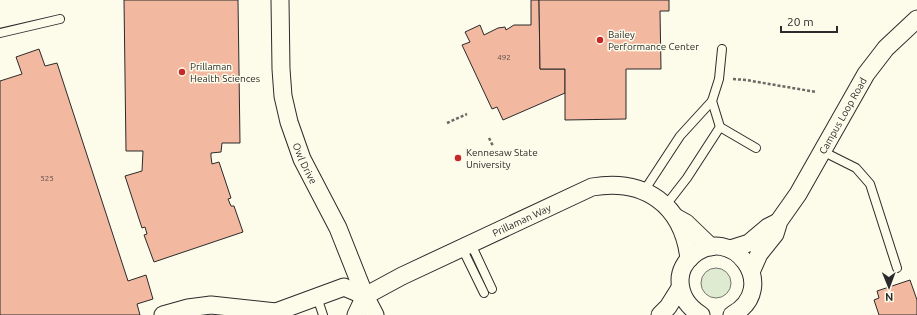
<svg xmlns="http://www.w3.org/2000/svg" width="917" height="315" font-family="Ubuntu,sans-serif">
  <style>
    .green { fill: #deebd1; stroke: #74746e }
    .building { fill: #f2b8a0; stroke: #2b2b2b }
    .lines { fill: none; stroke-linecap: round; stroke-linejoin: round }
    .lane-casing { stroke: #2b2b2b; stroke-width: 10 }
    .street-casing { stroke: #2b2b2b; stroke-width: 19 }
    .path { stroke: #6a6964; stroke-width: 2.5; stroke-dasharray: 3 2; stroke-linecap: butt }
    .lane { stroke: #fdfbea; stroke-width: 8 }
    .street { stroke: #fdfbea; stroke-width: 17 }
    .poi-dot { fill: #c62828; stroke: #fdfbea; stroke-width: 1.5 }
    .labels { text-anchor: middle; stroke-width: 3; stroke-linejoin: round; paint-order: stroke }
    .number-label { font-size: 8px; fill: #5d4e48 }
    .poi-label { font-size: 10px; fill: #2b2b2b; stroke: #fdfbea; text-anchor: start }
    .street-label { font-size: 10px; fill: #2b2b2b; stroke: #fdfbea }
  </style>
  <rect width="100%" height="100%" fill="#fdfbea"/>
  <circle class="green" cx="716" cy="283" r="15"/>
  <g class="building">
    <path d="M124,0H238L240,143H222L221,152L211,153V157L212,164L219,162L231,198L228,199L231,206H234L243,232L154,262L144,235L147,234L145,227L142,228L125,176L142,171L143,151H126Z"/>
    <path d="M531,0H539L540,69H565V93L503,120L497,107L492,109L462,45L470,42L465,32L480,25L484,35L498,28L505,27L506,30L514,25H531Z"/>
    <path d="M539,0H669V11H660L661,69H626V119L565,120V69H540Z"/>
    <path d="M39,49L45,66L57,63L128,281L146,275L153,299L137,304L140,315H0V81L22,74L16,57Z"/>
    <path d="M910,280L917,300V315H879L874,300L879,298L877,291Z"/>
  </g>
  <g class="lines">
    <g class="lane-casing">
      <g id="lane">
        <path d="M0,33L60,19"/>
        <path d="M712,101L720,127"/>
        <path d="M822,151L856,168L870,184L897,268"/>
        <path d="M644,191L680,136L712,101L719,79L722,49"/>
        <path d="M666,205L687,178L720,127L756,148"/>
        <path d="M471,244L492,289"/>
        <path d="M462,248L484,293"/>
        <path d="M317,297L323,315"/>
      </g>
    </g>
    <g class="street-casing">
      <g id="street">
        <path id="s1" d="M280,0L281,69L283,96L289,122L302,159L338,228L365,296L375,315"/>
        <path d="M677,218L686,223L711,247"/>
        <path d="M730,249L749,243L768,227L776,223"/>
        <path id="s2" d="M751,272L759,254L775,234L779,221L798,194L866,74L886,48L917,19"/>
        <path id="s3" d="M365,296L402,276L592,187C645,178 683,205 689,259"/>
        <path d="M163,315L188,308L211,305L276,312L344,287L365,296"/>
        <path d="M356,315L365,296"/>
        <path d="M660,315L668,307L680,288"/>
        <path d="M701,315C688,307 680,295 680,280C680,271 685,262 692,256C731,221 782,287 732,315"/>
      </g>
    </g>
    <g class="path">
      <path d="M733,79L746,80L816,92"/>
      <path d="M447,123L467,114"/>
      <path d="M489,138L493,146"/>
    </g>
    <use href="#lane" class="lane"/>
    <use href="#street" class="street"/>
  </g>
  <g class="poi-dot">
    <circle cx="600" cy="40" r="4"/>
    <circle cx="182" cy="72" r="4"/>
    <circle cx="458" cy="158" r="4"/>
  </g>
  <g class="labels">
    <g class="number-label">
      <text x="504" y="60">492</text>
      <text x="47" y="181">525</text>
    </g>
    <g class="poi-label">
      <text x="608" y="38">Bailey<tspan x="608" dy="12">Performance Center</tspan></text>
      <text x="190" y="70">Prillaman<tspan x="190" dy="12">Health Sciences</tspan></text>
      <text x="466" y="156">Kennesaw State<tspan x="466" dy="12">University</tspan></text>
    </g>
    <g class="street-label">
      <text dy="4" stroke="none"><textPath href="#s2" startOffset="182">Campus Loop Road</textPath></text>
      <text dy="4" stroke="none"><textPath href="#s1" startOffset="167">Owl Drive</textPath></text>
      <text dy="4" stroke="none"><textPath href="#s3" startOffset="174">Prillaman Way</textPath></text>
    </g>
  </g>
  <g transform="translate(889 287) rotate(179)" stroke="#fdfbea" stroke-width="3" paint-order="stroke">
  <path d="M0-3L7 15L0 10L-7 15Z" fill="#2b2b2b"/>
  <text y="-6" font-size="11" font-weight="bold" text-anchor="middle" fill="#2b2b2b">N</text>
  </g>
  <path d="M781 26v6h56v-6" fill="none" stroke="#2b2b2b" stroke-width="2"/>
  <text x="787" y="26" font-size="12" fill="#2b2b2b" stroke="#fdfbea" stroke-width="3" paint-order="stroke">20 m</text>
</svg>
